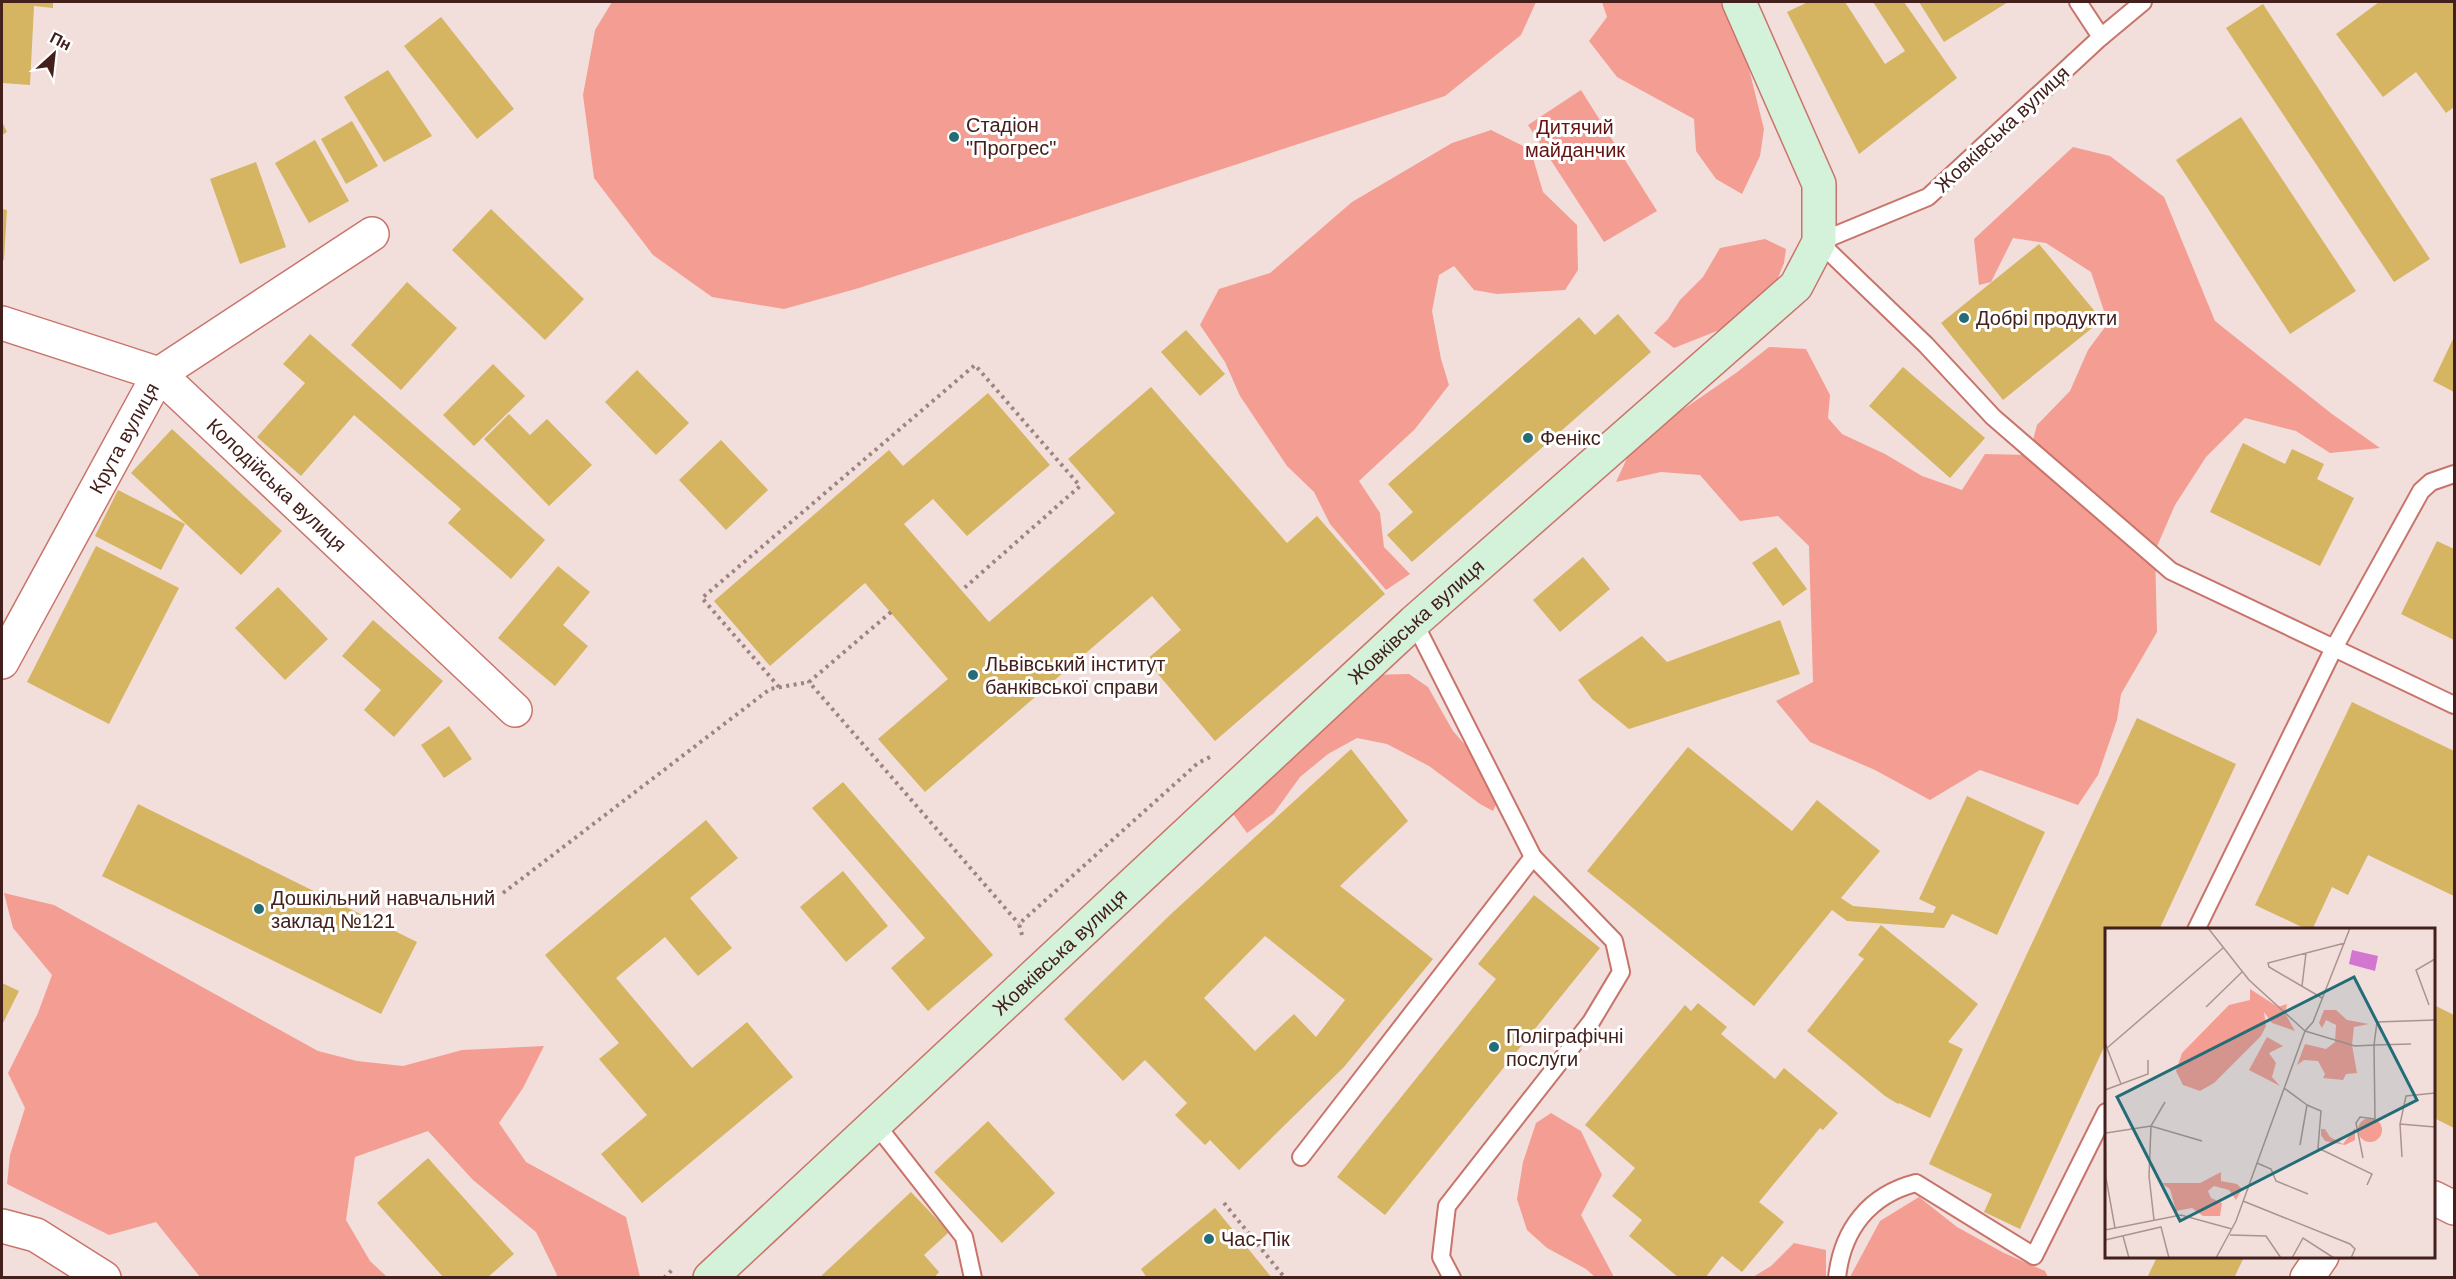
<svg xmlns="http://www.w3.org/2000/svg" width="2456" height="1279" font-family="Helvetica,sans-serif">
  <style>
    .green { fill: #f49d92 }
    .building { fill: #d5b462; fill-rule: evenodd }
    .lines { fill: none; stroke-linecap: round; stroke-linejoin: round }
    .lane-casing { stroke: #c9746a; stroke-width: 20 }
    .street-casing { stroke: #c9746a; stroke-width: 36 }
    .secondary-casing { stroke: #c9746a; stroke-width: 36 }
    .path { stroke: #9e8480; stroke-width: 4; stroke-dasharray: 3 4.5; stroke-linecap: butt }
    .lane { stroke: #fff; stroke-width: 16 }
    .street { stroke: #fff; stroke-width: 33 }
    .secondary { stroke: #d4f1d9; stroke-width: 33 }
    .poi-dot { fill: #246d77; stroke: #fff; stroke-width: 2 }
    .labels { text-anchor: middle; stroke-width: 6; stroke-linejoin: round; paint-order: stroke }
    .poi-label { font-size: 20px; fill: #43201c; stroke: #fff; text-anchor: start }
    .park-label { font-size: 20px; fill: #631310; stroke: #fff }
    .street-label { font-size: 20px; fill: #43201c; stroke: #fff }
    .inset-road { fill: none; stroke: #ac938f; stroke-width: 1.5 }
    .view { fill: #246d77; fill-opacity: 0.15; stroke: #246d77; stroke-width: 3 }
    .inset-edge { fill: none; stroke: #43201c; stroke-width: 3 }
  </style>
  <rect width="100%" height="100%" fill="#f2dfdc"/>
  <g class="green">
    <path d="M612,2H1536L1521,35L1445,96L859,288L784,309L712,297L653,255L594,178L583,95L595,30Z"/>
    <path d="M1602,2H1751L1746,57L1764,129L1760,156L1742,194L1716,179L1696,151L1694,119L1617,77L1589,41L1607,17Z"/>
    <path d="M1581,90L1657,211L1604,242L1528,125Z"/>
    <path d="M1491,130L1525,147L1533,158L1543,192L1577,225L1578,270L1565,290L1497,294L1474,290L1454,266L1439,275L1432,311L1441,359L1449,385L1415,429L1359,481L1380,513L1384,547L1410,574L1386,590L1330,524L1314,492L1287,466L1240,396L1225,362L1200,325L1219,289L1270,273L1352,202L1452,143Z"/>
    <path d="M2073,147L2110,156L2164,197L2215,321L2332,414L2380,448L2330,453L2296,431L2245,418L2206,457L2175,505L2155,551L2157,632L2121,694L2117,720L2098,775L2078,805L1980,770L1930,800L1875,770L1810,742L1776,701L1813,682L1809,546L1778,516L1740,521L1700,475L1661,472L1616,482L1634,443L1736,373L1769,347L1806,349L1830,395L1828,418L1842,434L1885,454L1922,476L1962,490L1985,454L2029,455L2037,425L2070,391L2088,350L2108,323L2091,272L2046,243L2013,238L1991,282L1979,285L1974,239Z"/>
    <path d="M1765,239L1786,249L1784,263L1771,295L1727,327L1674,348L1654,333L1668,319L1680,300L1703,277L1720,248Z"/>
    <path d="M1409,674L1428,687L1453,731L1496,780L1500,796L1493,811L1480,804L1429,766L1387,744L1357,738L1328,754L1300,777L1274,813L1247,833L1228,807L1368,675Z"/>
    <path d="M4,893L54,905L318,1051L357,1061L403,1066L462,1050L544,1046L523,1088L499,1123L526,1162L626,1217L640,1277H556L557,1275L536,1232L473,1180L428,1131L355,1157L346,1220L370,1261L387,1277H200L156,1222L109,1235L7,1184L10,1155L25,1108L8,1073L38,1013L52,975L13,928Z"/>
    <path d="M1551,1113L1581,1131L1602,1175L1581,1215L1614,1277H1595L1586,1269L1547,1248L1527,1230L1517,1199L1523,1162L1536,1123Z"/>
    <path d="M1919,1197L1957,1227L2004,1253L2045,1271L2048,1277H1850L1880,1221Z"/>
    <path d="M1794,1243L1826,1250V1277H1753L1771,1266Z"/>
  </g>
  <g class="building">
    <path d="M2,2H53V8L34,6L30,85L2,83Z"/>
    <path d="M1808,2H1845L1885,64L1905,51L1873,2H1904L1957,78L1859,154L1787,12Z"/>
    <path d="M1919,2H2008L1944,42Z"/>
    <path d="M2379,2H2454V107L2446,113L2416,72L2383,97L2336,34Z"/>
    <path d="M2263,4L2430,259L2394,282L2226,28Z"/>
    <path d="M441,17L514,109L477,139L404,46Z"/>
    <path d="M388,70L432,136L384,162L344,97Z"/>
    <path d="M2241,117L2356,291L2290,334L2176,160Z"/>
    <path d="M352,121L378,166L346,184L321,139Z"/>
    <path d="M2,122L7,132L2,135Z"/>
    <path d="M315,140L349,201L309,223L275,163Z"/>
    <path d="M256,162L286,247L240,264L210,179Z"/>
    <path d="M2,209L7,210L4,260H2Z"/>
    <path d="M491,209L584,299L545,340L452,250Z"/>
    <path d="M2039,244L2102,320L2003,400L1941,323Z"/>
    <path d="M407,282L457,328L401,390L351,345Z"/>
    <path d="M1618,314L1651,352L1412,562L1387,535L1413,512L1388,484L1579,317L1595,335Z"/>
    <path d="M1186,330L1225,374L1200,396L1161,352Z"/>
    <path d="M310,334L545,540L511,579L448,523L461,509L354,415L301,476L257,437L305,383L283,364Z"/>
    <path d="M2454,337V392L2433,381Z"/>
    <path d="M493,364L525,396L474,446L443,415Z"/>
    <path d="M1903,367L1985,438L1950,478L1869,406Z"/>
    <path d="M637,370L689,423L656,455L605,402Z"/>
    <path d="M1151,387L1287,543L1317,516L1385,594L1215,741L1146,660L1181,630L1152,596L925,792L878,739L948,679L865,583L770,666L714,601L889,450L903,466L988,393L1050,465L967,536L933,499L904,524L989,622L1115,513L1068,459Z"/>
    <path d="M509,414L530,435L547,419L592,465L549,506L484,439Z"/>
    <path d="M172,429L282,531L241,575L131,473Z"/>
    <path d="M721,440L768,490L726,530L679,480Z"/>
    <path d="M2243,443L2285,464L2292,449L2324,464L2317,479L2354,498L2320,566L2210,512Z"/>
    <path d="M118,490L185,524L161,570L95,536Z"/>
    <path d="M2437,541L2454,549V640L2401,614Z"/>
    <path d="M96,546L179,588L109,724L27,682Z"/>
    <path d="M1776,547L1807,589L1783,606L1752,563Z"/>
    <path d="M1583,557L1610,589L1560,632L1533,600Z"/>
    <path d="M558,566L590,592L563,625L588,646L555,686L498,638Z"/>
    <path d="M278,587L328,639L285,680L235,628Z"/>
    <path d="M373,620L443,681L394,737L364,710L381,690L342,656Z"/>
    <path d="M1780,620L1800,674L1629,729L1592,699L1578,680L1642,636L1667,662Z"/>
    <path d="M2352,702L2454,751V896L2368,855L2348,895L2332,887L2312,930H2308L2255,905Z"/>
    <path d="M2137,718L2236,764L2159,930H2106V1043L2020,1229L1984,1212L1992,1194L1929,1164Z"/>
    <path d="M449,726L472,759L444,778L421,745Z"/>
    <path d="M1688,747L1792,831L1817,800L1880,851L1841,898L1853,906L1933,913L1936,907L1919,899L1967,796L2045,832L1997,935L1952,914L1944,928L1847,921L1832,910L1754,1006L1587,871Z"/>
    <path d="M1351,749L1408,821L1340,886L1433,959L1344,1067L1239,1170L1210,1140L1205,1145L1175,1115L1187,1103L1145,1060L1123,1081L1064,1019L1171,914ZM1265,936L1345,1000L1316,1037L1294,1014L1255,1051L1204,998Z"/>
    <path d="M843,782L993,955L928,1011L891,968L925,938L812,808Z"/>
    <path d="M138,804L417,942L381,1014L102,876Z"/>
    <path d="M706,820L738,858L690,898L732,948L698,976L665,937L616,978L692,1068L747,1022L793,1077L642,1203L601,1154L647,1115L599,1059L619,1043L545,955Z"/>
    <path d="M843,871L888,926L846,962L800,907Z"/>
    <path d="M1534,895L1600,948L1385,1215L1337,1177L1496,979L1478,964Z"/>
    <path d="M1881,925L1978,1004L1948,1042L1963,1049L1930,1118L1899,1103L1898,1104L1885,1096L1807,1031L1864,959L1858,955Z"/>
    <path d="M2,983L19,991L2,1025Z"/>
    <path d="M1698,1003L1727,1027L1721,1034L1775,1079L1784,1068L1838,1113L1823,1130L1820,1128L1759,1202L1784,1222L1742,1272L1722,1256L1705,1278H1679L1629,1236L1642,1220L1612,1196L1635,1168L1585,1125L1685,1005L1691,1011Z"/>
    <path d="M2434,1005L2454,1015V1128L2434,1118Z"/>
    <path d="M988,1121L1055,1193L1002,1243L934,1172Z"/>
    <path d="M428,1158L514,1254L487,1278H444L377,1203Z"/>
    <path d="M911,1192L949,1232L924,1255L939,1272L934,1278H819Z"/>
    <path d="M1215,1208L1272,1278H1147L1141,1269Z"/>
    <path d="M2157,1257H2244L2234,1278H2147Z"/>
  </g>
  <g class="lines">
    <g class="lane-casing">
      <g id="lane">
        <path d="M2078,2L2101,37"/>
        <path d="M2143,2L2101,37L1928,197L1819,242L1926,345L1993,417L2171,571L2334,648L2421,491L2431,482L2454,474"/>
        <path d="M2196,930L2334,648L2454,705"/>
        <path d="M875,1123L964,1237L973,1278"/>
        <path d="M1301,1157L1533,857L1414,622"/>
        <path d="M1452,1278L1441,1257L1447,1206L1591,1022L1621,972L1614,941L1533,857"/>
        <path d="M1837,1278C1842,1230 1869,1195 1916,1183L2034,1256L2106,1112"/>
      </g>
    </g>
    <g class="street-casing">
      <g id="street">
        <path id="s1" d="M2,323L159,374L515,710"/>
        <path id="s2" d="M2,662L159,374L372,234"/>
        <path d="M2434,1198L2454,1208"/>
        <path d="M2,1226L36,1235L104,1278"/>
        <path d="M2307,1278L2322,1256"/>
      </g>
    </g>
    <g class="secondary-casing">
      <g id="secondary">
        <path id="s3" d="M710,1278L1414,622L1796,286L1819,242V184L1739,2"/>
      </g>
    </g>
    <g class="path">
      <path d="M891,612L809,682L1019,924"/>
      <path d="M779,687L702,598L975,365L1080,486L962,590"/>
      <path d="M503,893L770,689L809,682"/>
      <path d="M1022,935L1019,924L1198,763L1212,756"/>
      <path d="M1224,1203L1285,1278"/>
      <path d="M664,1278L673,1269"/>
    </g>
    <use href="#lane" class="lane"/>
    <use href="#street" class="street"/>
    <use href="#secondary" class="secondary"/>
  </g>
  <g class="poi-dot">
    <circle cx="954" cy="137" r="6"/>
    <circle cx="1964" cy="318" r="6"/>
    <circle cx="1528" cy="438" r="6"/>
    <circle cx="973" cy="675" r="6"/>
    <circle cx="259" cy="909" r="6"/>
    <circle cx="1494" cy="1047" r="6"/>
    <circle cx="1209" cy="1239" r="6"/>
  </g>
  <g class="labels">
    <g class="poi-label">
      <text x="966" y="132">Стадіон<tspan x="966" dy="23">"Прогрес"</tspan></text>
      <text x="1976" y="325">Добрі продукти</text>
      <text x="1540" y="445">Фенікс</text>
      <text x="985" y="671">Львівський інститут<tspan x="985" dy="23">банківської справи</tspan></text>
      <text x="271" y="905">Дошкільний навчальний<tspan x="271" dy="23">заклад №121</tspan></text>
      <text x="1506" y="1043">Поліграфічні<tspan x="1506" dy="23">послуги</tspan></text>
      <text x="1221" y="1246">Час-Пік</text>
    </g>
    <g class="park-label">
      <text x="1575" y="134">Дитячий<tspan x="1575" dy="23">майданчик</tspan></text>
    </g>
    <g class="street-label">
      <text transform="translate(2002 129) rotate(-43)" y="7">Жовківська вулиця</text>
      <text dy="7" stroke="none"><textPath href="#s2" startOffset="255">Крута вулиця</textPath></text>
      <text dy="7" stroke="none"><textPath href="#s1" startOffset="327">Колодійська вулиця</textPath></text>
      <text dy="7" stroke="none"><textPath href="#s3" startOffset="964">Жовківська вулиця</textPath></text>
      <text dy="7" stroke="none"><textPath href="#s3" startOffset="478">Жовківська вулиця</textPath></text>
    </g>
  </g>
  <g transform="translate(2105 928)">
    <rect width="330" height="330" fill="#f2dfdc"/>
    <path d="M145,61L173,79L182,76L180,85L190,103L167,95L159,84L161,98L156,108L109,155L95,163L78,157L71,143L77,125L124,77L145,72ZM219,82H231L242,92L264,96L249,99L247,117L252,145L241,146L238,152L218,150L220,146L213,133L199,132L192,137L200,116L221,121L230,114L231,97L221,92L217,100L214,95ZM162,109L178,118L164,125L171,135L167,149L175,158L144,142ZM253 202a12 12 0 1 1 24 0a12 12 0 1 1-24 0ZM250,200V212L240,217L220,213L216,207V201H220L225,209L238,216ZM116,244V253L132,256L137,261L131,272L124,262L109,258L103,263L106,270L117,275L115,288H98L87,280L71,283L65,261L56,255H95Z" fill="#f49d92"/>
    <path d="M247,22L273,28L270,43L244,36Z" fill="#d276d0"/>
    <path class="inset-road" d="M103,0L144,52L200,103M197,58L201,25M217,70L164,39L163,35L240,15M324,77L311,42L330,31M101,79L137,44M200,103L250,118L269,117L272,94L330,92M0,115L16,156L0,162M2,120L118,20M16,156L43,146V132M179,160L202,177L195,217M202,177L216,183L213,220L267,246L262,257M295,196L330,199M0,201L1,250L10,300M1,205L46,198L97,213M297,229L295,196L301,168L330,165M258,230L251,195L255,189L270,191L269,117L306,116M152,235L166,241L171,253L203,266M138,273L245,316L250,321L246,330M49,292L44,248L46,198L60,174M0,302L76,287L127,301M125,307L161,308L176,330M18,308L24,330M0,312L56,299L64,330M111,330L131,293L200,103L208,94L245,0M187,330L198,310L229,330"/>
    <path class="view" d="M249,49L312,172L75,293L12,169Z"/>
    <rect width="330" height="330" class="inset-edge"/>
  </g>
  <rect width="2456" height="1279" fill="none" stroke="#43201c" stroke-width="6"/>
  <g transform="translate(54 54) rotate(27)" stroke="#ffffff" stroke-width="4.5" paint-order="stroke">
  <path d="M0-4.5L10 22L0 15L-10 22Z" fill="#43201c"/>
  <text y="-9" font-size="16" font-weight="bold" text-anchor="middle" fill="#43201c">Пн</text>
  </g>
</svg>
